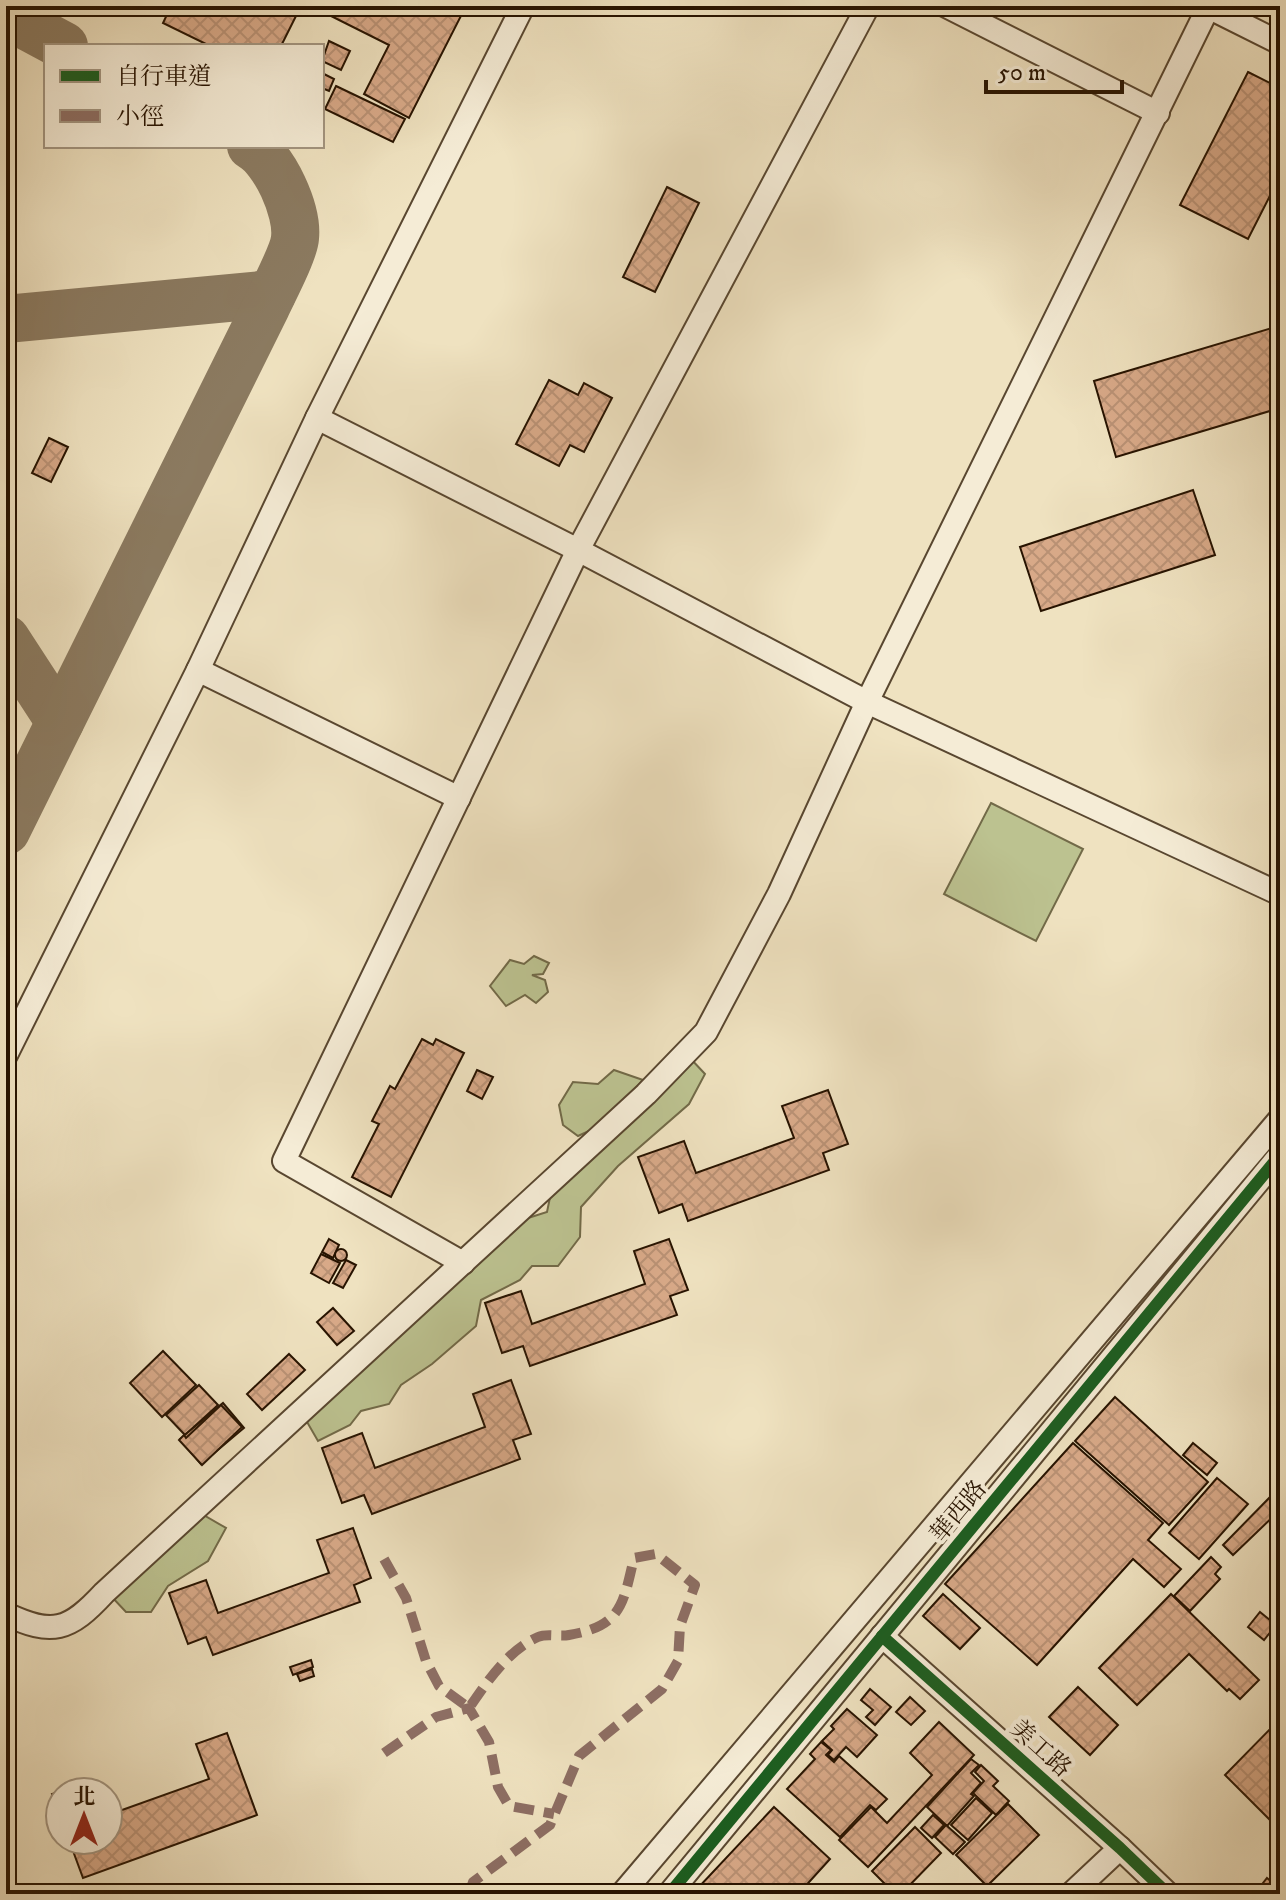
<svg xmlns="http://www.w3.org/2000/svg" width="1286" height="1900" font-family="'IM FELL DW Pica','Noto Serif TC',serif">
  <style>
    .green { fill: #bcc290; stroke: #726a48; stroke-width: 2 }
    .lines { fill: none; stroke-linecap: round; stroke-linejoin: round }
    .taxiway { stroke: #8b7a60; stroke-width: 48 }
    .building { fill: url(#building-cross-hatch); stroke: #271300; stroke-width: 2 }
    .minor-casing { stroke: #594730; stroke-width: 26 }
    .minor { stroke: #f5ecd6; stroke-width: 22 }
    .quiet { stroke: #8d6e63; stroke-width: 10; stroke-dasharray: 20 10; stroke-linecap: butt }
    .cycleway-casing { stroke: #f5ecd6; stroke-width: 17 }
    .cycleway { stroke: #1b5e20; stroke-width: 12 }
    .labels { text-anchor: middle; stroke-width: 8; stroke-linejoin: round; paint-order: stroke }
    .street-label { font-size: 24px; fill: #271300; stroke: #f5ecd6 }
  </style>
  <defs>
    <pattern id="building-cross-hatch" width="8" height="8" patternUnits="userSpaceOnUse" patternTransform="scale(2)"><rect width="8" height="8" fill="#d8a988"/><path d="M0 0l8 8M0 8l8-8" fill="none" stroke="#b99174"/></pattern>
  </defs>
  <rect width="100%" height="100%" fill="#efe2c0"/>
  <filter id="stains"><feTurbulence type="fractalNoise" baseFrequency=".0025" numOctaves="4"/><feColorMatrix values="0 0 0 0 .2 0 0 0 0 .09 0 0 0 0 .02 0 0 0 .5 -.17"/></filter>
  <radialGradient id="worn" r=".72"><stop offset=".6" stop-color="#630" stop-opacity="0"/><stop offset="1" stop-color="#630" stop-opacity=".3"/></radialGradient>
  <g class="green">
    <path d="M991,803L1083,849L1036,941L944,894Z"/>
    <path d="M534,956L549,963L543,974L532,975L545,980L548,992L536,1003L525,995L506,1006L490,986L510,960L524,964Z"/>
    <path d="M690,1058L705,1074L689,1104L618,1166L581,1207L580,1237L558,1266H532L520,1280L481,1300L476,1326L432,1364L401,1385L389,1404L361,1411L350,1425L318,1441L303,1415L503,1226L547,1212L553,1183Z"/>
    <path d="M614,1070L643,1080L602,1125L578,1136L563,1125L559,1105L573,1082L598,1084Z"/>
    <path d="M195,1510L226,1528L208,1561L168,1586L151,1612H126L110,1595Z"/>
  </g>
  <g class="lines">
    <g class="taxiway">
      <path d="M6,15L64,46"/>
      <path d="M6,319L272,294"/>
      <path d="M6,639L60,722"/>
      <path d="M6,831L266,307C273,292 294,252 295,238C298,211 275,159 251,146"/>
    </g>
  </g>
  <g class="building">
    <path d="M171,6H301L281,46H210L163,23Z"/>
    <path d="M336,6H466L409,118L364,94L389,45L331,16Z"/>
    <path d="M329,41L350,51L341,70L322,61Z"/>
    <path d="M1248,72L1280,88V176L1248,239L1180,205Z"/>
    <path d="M322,73L334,79L329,91L322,88Z"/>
    <path d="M336,86L405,119L393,142L325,109Z"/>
    <path d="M667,187L699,203L655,292L623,277Z"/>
    <path d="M6,301L11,383H6Z"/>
    <path d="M1279,326L1280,408L1116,457L1094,381Z"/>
    <path d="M549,380L578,395L584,383L612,398L584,452L570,445L559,466L516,444Z"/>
    <path d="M49,438L68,447L51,482L32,473Z"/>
    <path d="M1193,490L1215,555L1041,611L1020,547Z"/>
    <path d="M422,1039L433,1045L436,1039L464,1053L391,1197L352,1177L379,1124L372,1121L390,1086L395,1089Z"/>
    <path d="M477,1070L493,1077L482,1099L467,1091Z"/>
    <path d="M828,1090L848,1144L823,1153L829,1170L688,1221L682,1204L659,1213L638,1157L684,1141L696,1173L794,1138L782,1106Z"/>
    <path d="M329,1239L339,1245L333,1258L322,1252Z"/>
    <path d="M669,1239L688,1290L670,1296L677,1315L530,1366L523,1346L502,1353L485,1303L521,1291L532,1324L645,1284L634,1251Z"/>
    <circle cx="341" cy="1255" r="6"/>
    <path d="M321,1254L340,1263L329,1283L311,1273Z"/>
    <path d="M346,1260L356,1265L343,1288L333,1283Z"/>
    <path d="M333,1308L354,1331L337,1345L317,1322Z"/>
    <path d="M163,1351L196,1385L162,1417L130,1383Z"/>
    <path d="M289,1354L305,1370L262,1410L247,1394Z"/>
    <path d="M511,1380L531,1434L513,1440L520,1459L372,1514L364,1495L342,1503L322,1448L362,1433L375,1468L485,1427L473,1394Z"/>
    <path d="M199,1385L218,1405L185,1435L166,1415Z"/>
    <path d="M1115,1397L1208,1482L1169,1525L1075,1441Z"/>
    <path d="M223,1403L244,1428L201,1464L180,1439Z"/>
    <path d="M221,1405L242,1427L202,1465L179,1440L184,1435L186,1438Z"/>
    <path d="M1073,1443L1163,1523L1148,1540L1181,1569L1164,1587L1133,1559L1037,1665L945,1584Z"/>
    <path d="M1193,1443L1217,1463L1207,1475L1183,1455Z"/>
    <path d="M1217,1478L1248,1504L1199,1559L1169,1533Z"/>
    <path d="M1273,1494L1280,1501V1510L1233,1555L1223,1545Z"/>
    <path d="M1280,1512V1532L1270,1523Z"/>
    <path d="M353,1528L371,1578L354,1585L360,1602L213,1655L206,1637L188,1644L169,1593L206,1580L218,1613L329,1573L317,1540Z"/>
    <path d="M1211,1557L1221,1567L1215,1574L1220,1579L1190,1611L1174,1596Z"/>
    <path d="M943,1594L980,1628L960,1649L923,1616Z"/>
    <path d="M1171,1594L1259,1680L1240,1699L1229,1689L1227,1691L1189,1654L1137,1705L1099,1668Z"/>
    <path d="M1260,1612L1276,1625L1264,1640L1248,1627Z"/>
    <path d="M311,1660L313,1667L293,1675L290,1667Z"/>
    <path d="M312,1669L314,1676L300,1681L297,1674Z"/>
    <path d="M1078,1687L1118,1725L1090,1755L1049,1717Z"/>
    <path d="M870,1689L891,1707L875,1725L866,1717L873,1710L861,1700Z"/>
    <path d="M910,1697L925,1711L911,1725L896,1712Z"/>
    <path d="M847,1709L877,1735L857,1757L846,1747L834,1760L828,1755L832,1750L822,1741L834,1729L831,1726Z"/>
    <path d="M1280,1719V1813L1272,1822L1225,1775Z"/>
    <path d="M939,1722L974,1755L868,1867L839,1840L871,1807L887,1823L932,1775L910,1753Z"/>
    <path d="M227,1733L257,1815L83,1878L69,1840H108V1815L209,1779L196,1744Z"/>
    <path d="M821,1742L831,1750L826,1755L834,1762L839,1756L887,1799L876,1810L870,1805L840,1837L787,1789L815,1759L810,1754Z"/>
    <path d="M971,1759L979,1765L971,1773L981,1783L971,1794L974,1796L947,1826L927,1807Z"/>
    <path d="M981,1765L998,1781L993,1786L1009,1801L996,1815L973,1793L984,1781L975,1772Z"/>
    <path d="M85,1782L88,1792H60V1816L52,1794Z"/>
    <path d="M976,1798L992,1813L968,1840L951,1825Z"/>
    <path d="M1008,1804L1039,1835L987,1886L956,1855Z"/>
    <path d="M774,1807L830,1859L800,1892L802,1894H702L697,1889Z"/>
    <path d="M933,1815L944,1825L932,1838L921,1828Z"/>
    <path d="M946,1825L965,1842L953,1854L935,1837Z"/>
    <path d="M915,1827L941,1853L902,1893L897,1888L893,1892L872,1871Z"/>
    <path d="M1267,1878L1280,1889V1894H1259L1256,1892Z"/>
  </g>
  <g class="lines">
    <g class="minor-casing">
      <g id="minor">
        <path d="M946,6L1158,113"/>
        <path d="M1208,7L1280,43"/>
        <path d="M317,418L578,550L867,702L1280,894"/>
        <path d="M198,670L459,798"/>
        <path d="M6,1055L198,670L317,418L523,6"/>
        <path d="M463,1263L284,1161L578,550L868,6"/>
        <path d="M6,1614C52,1636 69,1631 104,1593L646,1094L706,1032L779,894L867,702L1209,6"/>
        <path d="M882,1636L1120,1848L1168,1894"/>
        <path d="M622,1894L1280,1119"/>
        <path d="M669,1894L1280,1155"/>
        <path d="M1071,1894L1120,1848"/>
      </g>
    </g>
    <use href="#minor" class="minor"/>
    <g class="quiet">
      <path d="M384,1559L406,1598L426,1661L439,1686L469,1708C487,1682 508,1650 538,1637C547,1633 559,1637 569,1635C622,1626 623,1604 634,1558L656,1554L695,1585L680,1626L678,1661L662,1689L579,1756L550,1825L473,1882L469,1894"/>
      <path d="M384,1753L436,1717L469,1708L489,1742L498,1787L509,1806L554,1814"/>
    </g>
    <g class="cycleway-casing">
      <g id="cycleway">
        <path d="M882,1636L1120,1848L1168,1894"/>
        <path d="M669,1894L1280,1155"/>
      </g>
    </g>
    <use href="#cycleway" class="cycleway"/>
  </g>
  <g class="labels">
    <g class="street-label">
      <text transform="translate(958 1511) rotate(-50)" y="8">華西路</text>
      <text transform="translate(1041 1748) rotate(42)" y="8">美工路</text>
    </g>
  </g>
  <rect width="1286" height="1900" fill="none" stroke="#efe2c0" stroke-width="32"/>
  <rect x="8" y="8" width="1270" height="1884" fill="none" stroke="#271300" stroke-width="4"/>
  <rect x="16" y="16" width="1254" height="1868" fill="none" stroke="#271300" stroke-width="2"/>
  <rect x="44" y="44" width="280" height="104" fill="#f5ecd6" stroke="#a39580" stroke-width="2"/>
  <rect x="60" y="70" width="40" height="12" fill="#1b5e20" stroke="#a39580" stroke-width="2"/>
  <text x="116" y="84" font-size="24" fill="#271300">自行車道</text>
  <rect x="60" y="110" width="40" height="12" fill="#8d6e63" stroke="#a39580" stroke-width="2"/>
  <text x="116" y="124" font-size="24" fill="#271300">小徑</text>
  <g transform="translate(84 1816)"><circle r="38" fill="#f5ecd6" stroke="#a39580" stroke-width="2"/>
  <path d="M0-6L14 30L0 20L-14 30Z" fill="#8f2418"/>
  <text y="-12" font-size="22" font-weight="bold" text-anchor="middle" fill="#271300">北</text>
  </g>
  <path d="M986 80v12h136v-12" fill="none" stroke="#271300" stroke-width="4"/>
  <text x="998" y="80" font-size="24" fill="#271300" stroke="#f5ecd6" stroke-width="6" paint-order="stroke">50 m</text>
  <rect width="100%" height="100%" filter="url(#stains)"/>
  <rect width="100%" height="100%" fill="url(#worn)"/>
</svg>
